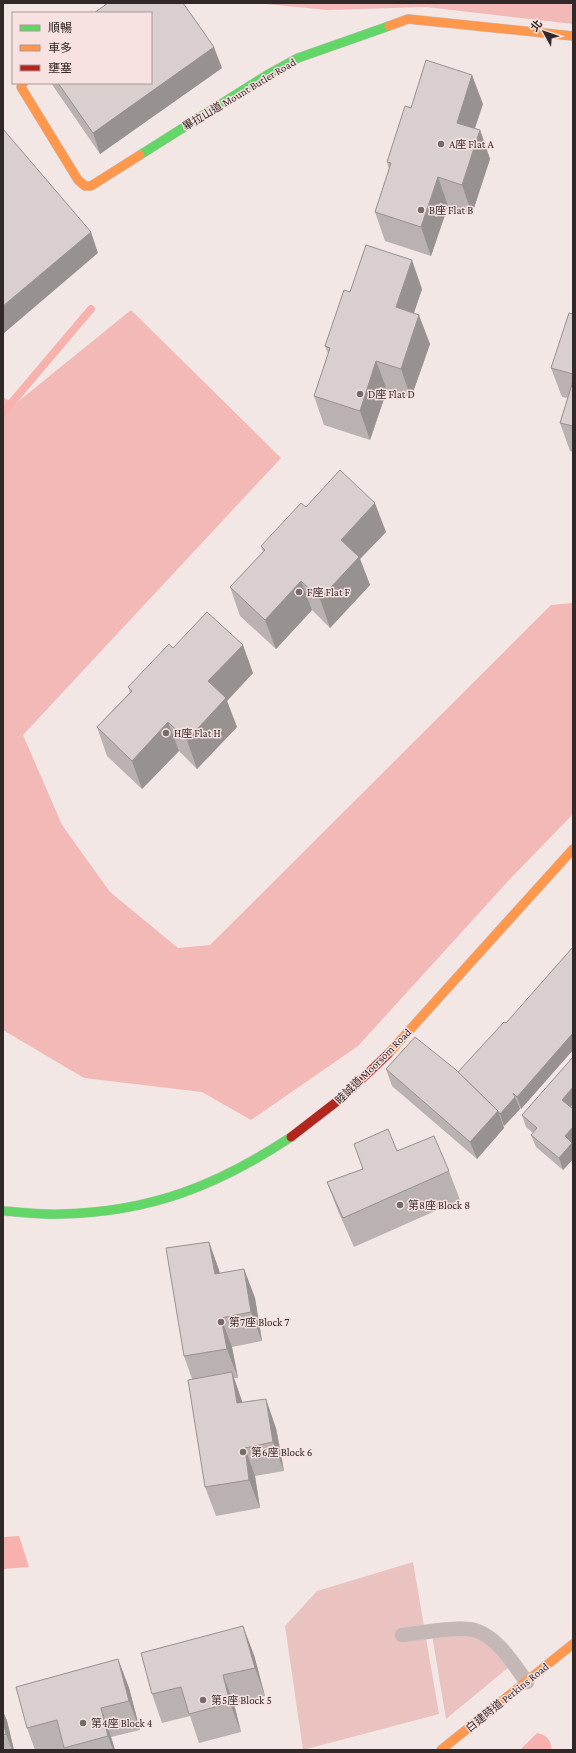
<svg xmlns="http://www.w3.org/2000/svg" width="576" height="1753" font-family="'Crimson Pro','Noto Sans TC',serif">
  <style>
    .green { fill: #eac3c0 }
    .forest { fill: #f2b9b7 }
    .water { fill: #f7b2ae }
    .lines { fill: none; stroke-linecap: round; stroke-linejoin: round }
    .stream { stroke: #f7b2ae; stroke-width: 8 }
    .lane-casing { stroke: #cfc6c5; stroke-width: 15 }
    .fast-casing { stroke: #cfc6c5; stroke-width: 10 }
    .slow-casing { stroke: #cfc6c5; stroke-width: 10 }
    .jam-casing { stroke: #cfc6c5; stroke-width: 10 }
    .lane { stroke: #c5b7b6; stroke-width: 14 }
    .fast { stroke: #63d668; stroke-width: 9 }
    .slow { stroke: #ff974d; stroke-width: 9 }
    .jam { stroke: #b3261e; stroke-width: 9 }
    .wall { fill: #bab2b1 }
    .shaded-wall { fill: #979190 }
    .building { fill: #d8cfce; stroke: #979190 }
    .poi-dot { fill: #756c6a; stroke: #f8e2e1; stroke-width: 1.5 }
    .labels { text-anchor: middle; stroke-width: 3; stroke-linejoin: round; paint-order: stroke }
    .street-label { font-size: 11px; fill: #312928; stroke: #f8e2e1 }
    .poi-label { font-size: 11px; fill: #312928; stroke: #f8e2e1; text-anchor: start }
  </style>
  <rect width="100%" height="100%" fill="#f3e7e6"/>
  <g class="green">
    <path d="M413,1562L439,1714L303,1750L285,1626L317,1591Z"/>
    <path d="M462,1631L489,1644L509,1667L446,1719L432,1635Z"/>
  </g>
  <g class="forest">
    <path d="M255,3H573V24L426,7L328,10Z"/>
    <path d="M131,310L281,458L23,735L62,825L110,892L178,948L210,945L551,605L573,603V814L511,878L358,1046L251,1120L202,1092L84,1078L3,1030V397L15,404Z"/>
  </g>
  <g class="water">
    <path d="M19,1536L29,1567L3,1569V1537Z"/>
    <path d="M537,1733C546,1735 552,1740 551,1750H520Z"/>
  </g>
  <g class="lines">
    <path class="stream" d="M3,413L91,309"/>
    <g class="lane-casing">
      <path id="lane" d="M402,1635C421,1633 461,1625 477,1631C499,1639 513,1664 527,1682"/>
    </g>
    <g class="fast-casing">
      <g id="fast">
        <path d="M140,155L267,75L298,58L389,26"/>
        <path d="M3,1211C22,1212 42,1215 61,1214C150,1212 217,1186 291,1137"/>
      </g>
    </g>
    <g class="slow-casing">
      <g id="slow">
        <path d="M389,26L408,19L573,36"/>
        <path d="M23,83L21,87L78,180L85,186H91L140,155"/>
        <path d="M388,1054L573,849"/>
        <path d="M441,1750L573,1644"/>
      </g>
    </g>
    <g class="jam-casing">
      <path id="jam" d="M291,1137L344,1096L388,1054"/>
    </g>
    <use href="#lane" class="lane"/>
    <use href="#fast" class="fast"/>
    <use href="#slow" class="slow"/>
    <use href="#jam" class="jam"/>
  </g>
  <g class="wall">
    <path d="M222,68L100,154L51,83H151Z"/>
    <path d="M483,104L475,128L480,130L490,159L472,214L448,206L431,256L385,241L375,212L389,169L387,162L411,108Z"/>
    <path d="M422,289L414,313L430,344L411,398L387,390L370,440L324,425L314,396L328,354L325,346L350,292Z"/>
    <path d="M573,314V452L570,451L560,423L568,398L562,397L551,368Z"/>
    <path d="M306,507L386,532L360,559L370,585L330,628L312,610L276,649L240,616L230,587L263,552L261,546Z"/>
    <path d="M173,648L253,673L227,701L237,727L197,769L179,751L142,789L107,756L97,727L130,692L128,687Z"/>
    <path d="M573,947V1050L521,1109L519,1107L520,1109L504,1126L503,1125L504,1128L477,1159L392,1086L386,1069L458,1072L506,1023Z"/>
    <path d="M570,1107L573,1109V1159L563,1170L536,1147L531,1135L533,1133L526,1127L522,1115Z"/>
    <path d="M397,1151L449,1171L460,1200L354,1247L338,1211L327,1182L363,1169Z"/>
    <path d="M209,1242L220,1273L244,1269L255,1298L262,1341L232,1347L238,1378H234L242,1403L276,1428L284,1471L255,1476L260,1508L216,1516L205,1487L192,1379L184,1356Z"/>
    <path d="M254,1655L265,1696L234,1704L241,1732L199,1743L190,1716L162,1723L152,1694Z"/>
    <path d="M118,1659L129,1688L140,1730L111,1737L115,1750H65V1749L62,1750H35L27,1728Z"/>
    <path d="M3,1711L7,1721L14,1750H3Z"/>
  </g>
  <g class="shaded-wall">
    <path d="M214,47L222,68L100,154L93,133Z"/>
    <path d="M472,75L483,104L467,151L457,123Z"/>
    <path d="M480,130L490,159L472,214L462,185Z"/>
    <path d="M438,177L448,206L431,256L421,227Z"/>
    <path d="M91,232L98,253L3,334V306Z"/>
    <path d="M412,260L422,289L406,336L396,307Z"/>
    <path d="M419,315L430,344L411,398L401,369Z"/>
    <path d="M376,361L387,390L370,440L360,411Z"/>
    <path d="M375,503L386,532L360,559L370,585L330,628L320,599L341,540Z"/>
    <path d="M301,581L312,610L276,649L265,620Z"/>
    <path d="M243,645L253,673L227,701L237,727L197,769L187,740L208,681Z"/>
    <path d="M168,722L179,751L142,789L132,761Z"/>
    <path d="M573,1033V1050L521,1109L517,1097Z"/>
    <path d="M573,1087V1104L566,1112L562,1100Z"/>
    <path d="M515,1097L520,1109L504,1126L500,1114Z"/>
    <path d="M498,1111L504,1128L477,1159L470,1142Z"/>
    <path d="M573,1127V1159L563,1170L559,1158L565,1136Z"/>
    <path d="M209,1242L219,1270L225,1303L215,1274Z"/>
    <path d="M244,1269L255,1298L262,1341L251,1312Z"/>
    <path d="M221,1318L232,1347L238,1378L227,1349Z"/>
    <path d="M232,1372L242,1401L247,1432L237,1403Z"/>
    <path d="M266,1399L276,1428L284,1471L273,1442Z"/>
    <path d="M245,1448L255,1476L260,1508L249,1480Z"/>
    <path d="M243,1626L254,1655L265,1696L255,1668Z"/>
    <path d="M118,1659L129,1688L140,1730L129,1701Z"/>
    <path d="M223,1675L234,1704L241,1732L230,1703Z"/>
    <path d="M101,1708L111,1737L115,1750H113L108,1736Z"/>
    <path d="M3,1711L7,1721L14,1750H12L6,1734L3,1721Z"/>
  </g>
  <g class="building">
    <path d="M108,3H183L214,47L93,133L58,83H151V13H94Z"/>
    <path d="M426,60L472,75L457,123L480,130L462,185L438,177L421,227L375,212L391,163L387,162L405,106L411,108Z"/>
    <path d="M3,129L91,232L3,306Z"/>
    <path d="M366,245L412,260L396,307L419,315L401,369L376,361L360,411L314,396L330,348L325,346L344,290L350,292Z"/>
    <path d="M569,313L573,314V374L551,368Z"/>
    <path d="M573,381V426L560,423Z"/>
    <path d="M340,470L375,503L341,540L359,557L320,599L301,581L265,620L230,587L265,550L261,546L301,503L306,507Z"/>
    <path d="M207,612L243,645L208,681L226,698L187,740L168,722L132,761L97,727L132,691L128,687L169,644L173,648Z"/>
    <path d="M573,947V1033L517,1097L513,1093L515,1097L500,1114L498,1111L458,1072L504,1022L506,1023Z"/>
    <path d="M415,1037L455,1069L498,1111L470,1142L386,1069Z"/>
    <path d="M573,1057V1087L562,1100L573,1109V1127L565,1136L572,1143L559,1158L531,1135L537,1128L522,1115Z"/>
    <path d="M388,1129L397,1151L434,1136L449,1171L343,1218L327,1182L363,1169L354,1144Z"/>
    <path d="M209,1242L215,1274L244,1269L251,1312L221,1318L227,1349L184,1356L166,1248Z"/>
    <path d="M232,1372L237,1403L266,1399L273,1442L245,1448L249,1480L205,1487L188,1380Z"/>
    <path d="M243,1626L255,1668L223,1675L230,1703L189,1714L181,1687L152,1694L141,1653Z"/>
    <path d="M118,1659L129,1701L101,1708L108,1736L64,1748L57,1720L27,1728L16,1687Z"/>
    <path d="M3,1721L6,1734L3,1735Z"/>
  </g>
  <g class="poi-dot">
    <circle cx="441" cy="144" r="4"/>
    <circle cx="421" cy="210" r="4"/>
    <circle cx="360" cy="394" r="4"/>
    <circle cx="299" cy="592" r="4"/>
    <circle cx="166" cy="733" r="4"/>
    <circle cx="400" cy="1205" r="4"/>
    <circle cx="221" cy="1322" r="4"/>
    <circle cx="243" cy="1452" r="4"/>
    <circle cx="203" cy="1700" r="4"/>
    <circle cx="83" cy="1723" r="4"/>
  </g>
  <g class="labels">
    <g class="street-label">
      <text transform="translate(239 94) rotate(-31)" y="4">畢拉山道 Mount Butler Road</text>
      <text transform="translate(373 1066) rotate(-45)" y="4">睦誠道 Moorsom Road</text>
      <text transform="translate(507 1697) rotate(-39)" y="4">白建時道 Perkins Road</text>
    </g>
    <g class="poi-label">
      <text x="449" y="148">A座 Flat A</text>
      <text x="429" y="214">B座 Flat B</text>
      <text x="368" y="398">D座 Flat D</text>
      <text x="307" y="596">F座 Flat F</text>
      <text x="174" y="737">H座 Flat H</text>
      <text x="408" y="1209">第8座 Block 8</text>
      <text x="229" y="1326">第7座 Block 7</text>
      <text x="251" y="1456">第6座 Block 6</text>
      <text x="211" y="1704">第5座 Block 5</text>
      <text x="91" y="1727">第4座 Block 4</text>
    </g>
  </g>
  <rect width="576" height="1753" fill="none" stroke="#312928" stroke-width="8"/>
  <rect x="12" y="12" width="140" height="72" fill="#f8e2e1" stroke="#a89897"/>
  <rect x="20" y="25" width="20" height="6" fill="#63d668" stroke="#a89897"/>
  <text x="48" y="32" font-size="12" fill="#312928">順暢</text>
  <rect x="20" y="45" width="20" height="6" fill="#ff974d" stroke="#a89897"/>
  <text x="48" y="52" font-size="12" fill="#312928">車多</text>
  <rect x="20" y="65" width="20" height="6" fill="#b3261e" stroke="#a89897"/>
  <text x="48" y="72" font-size="12" fill="#312928">壅塞</text>
  <g transform="translate(544 32) rotate(310)" stroke="#f8e2e1" stroke-width="3" paint-order="stroke">
  <path d="M0-3L7 15L0 10L-7 15Z" fill="#312928"/>
  <text y="-6" font-size="11" font-weight="bold" text-anchor="middle" fill="#312928">北</text>
  </g>
</svg>
